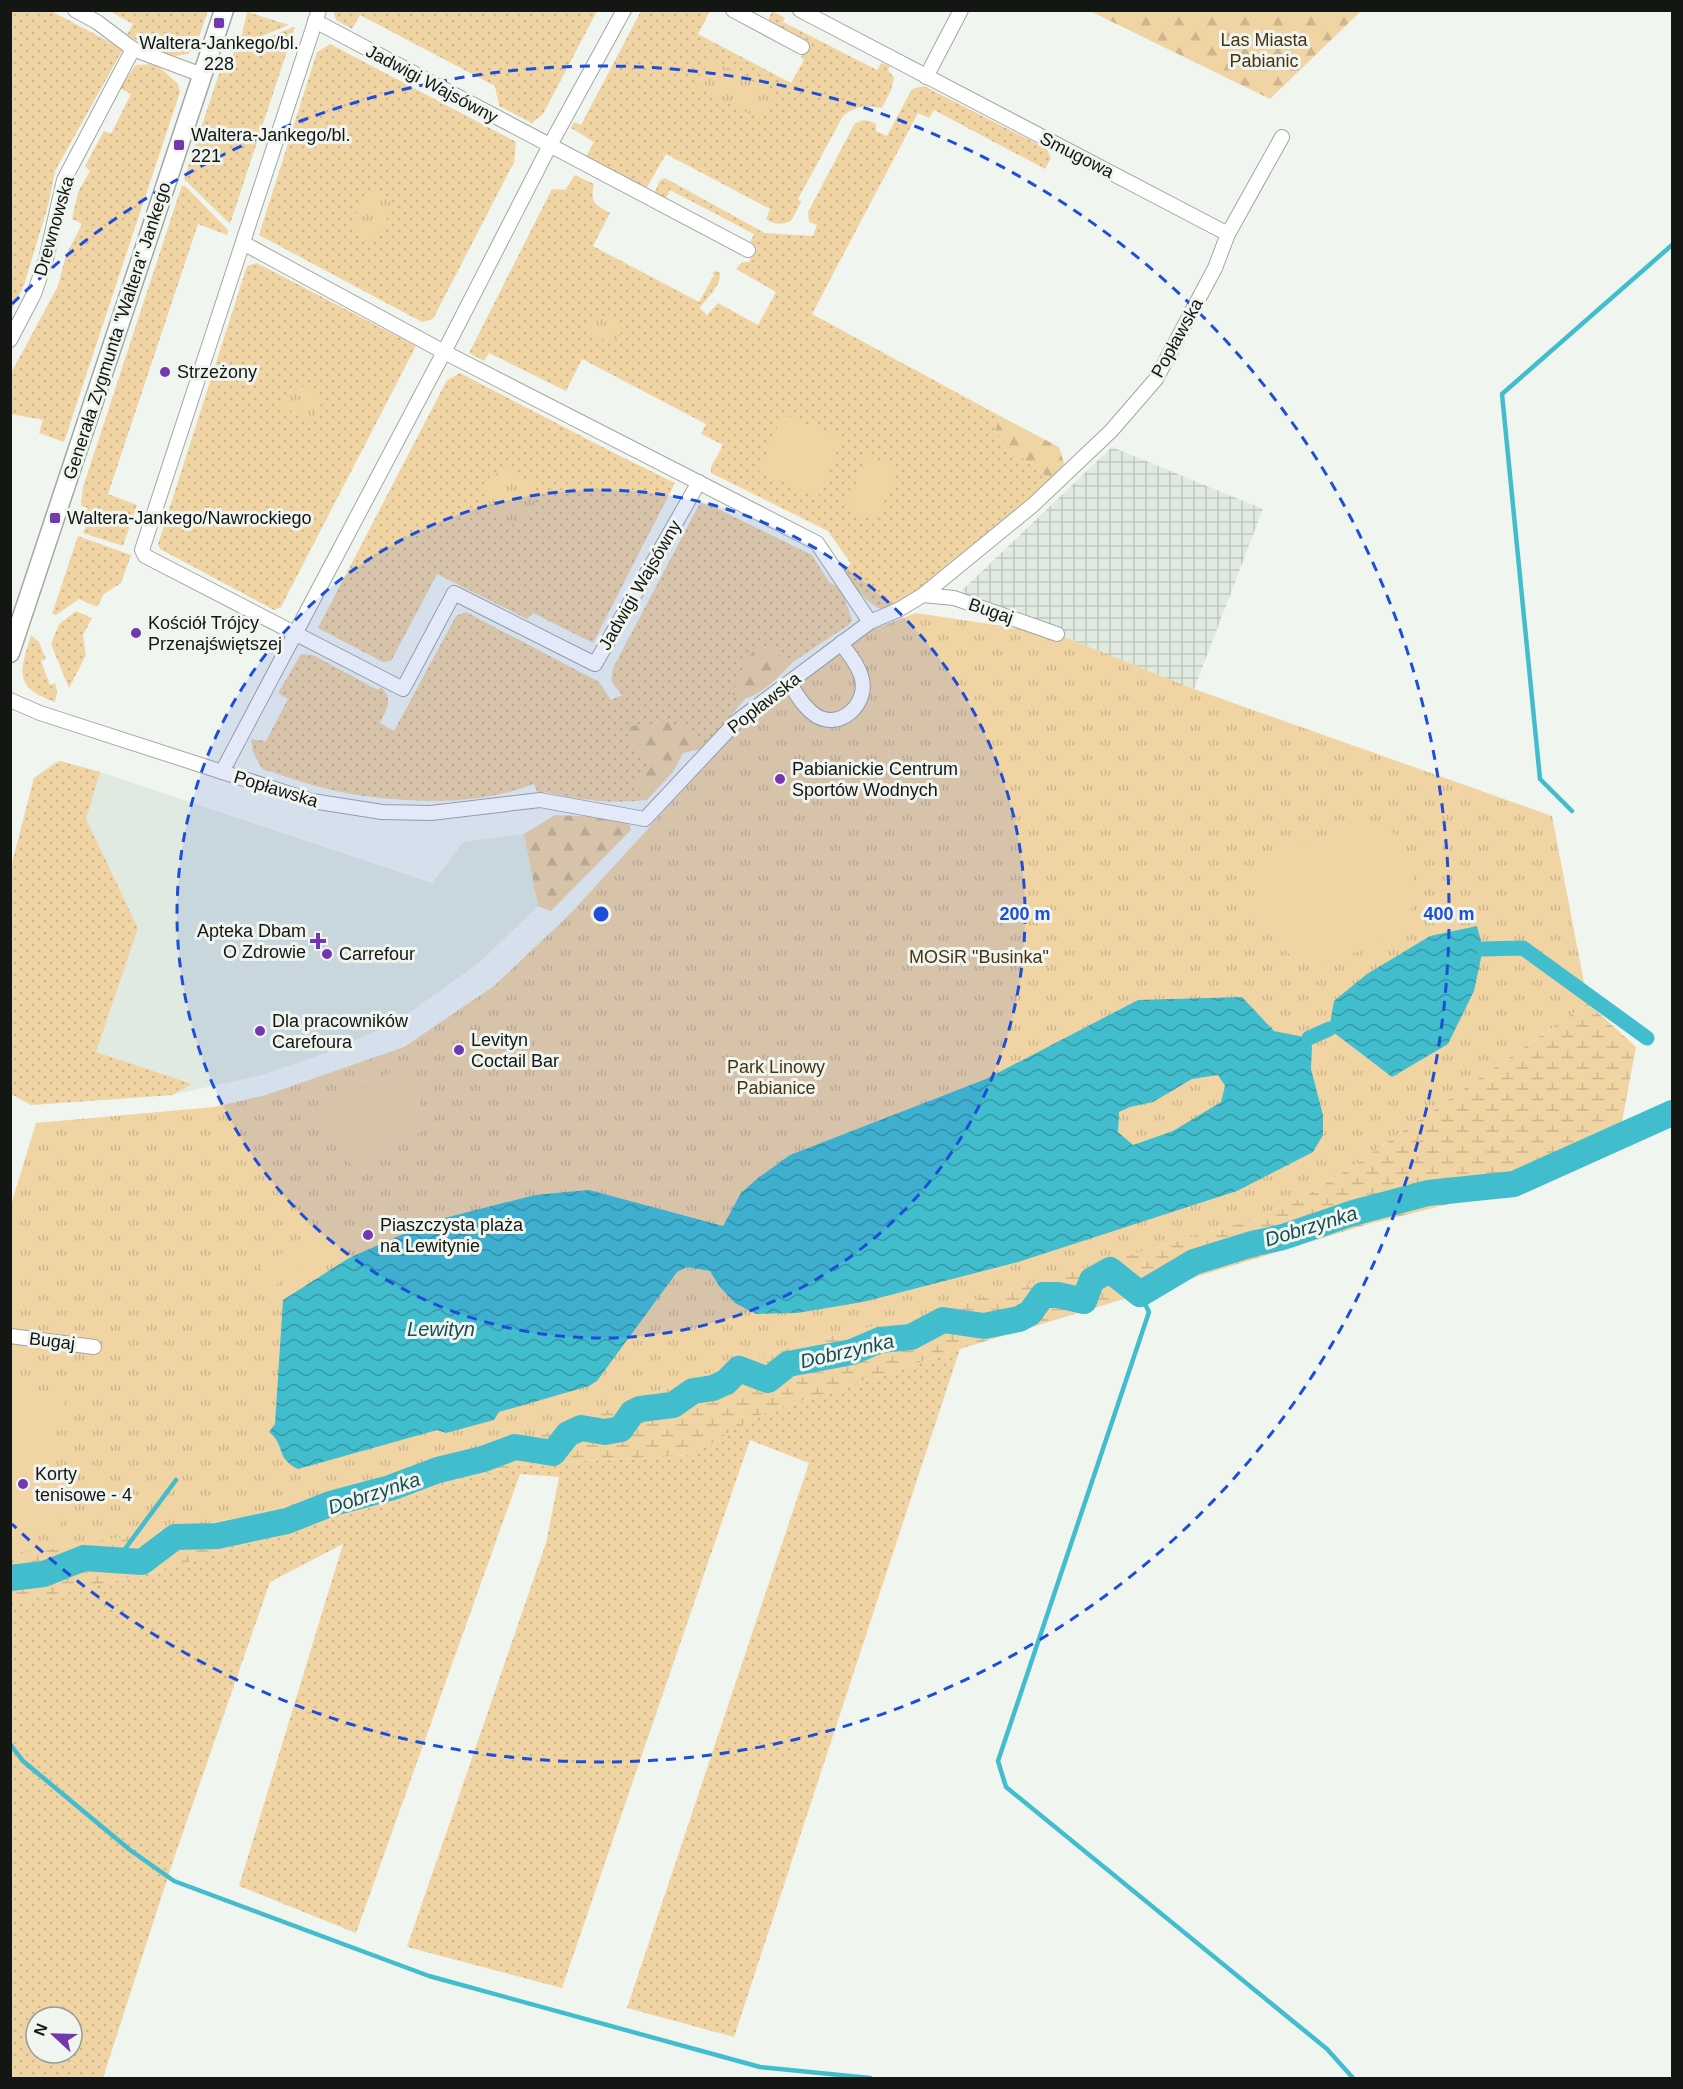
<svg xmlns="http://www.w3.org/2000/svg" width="1683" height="2089" font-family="Helvetica,sans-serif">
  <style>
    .built { fill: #e0eae0 }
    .industrial { fill: url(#industrial-grid) }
    .grass { fill: url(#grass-dots); fill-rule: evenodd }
    .forest { fill: url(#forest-firs) }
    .wetland { fill: url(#wetland-marsh) }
    .park { fill: url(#park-tufts) }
    .pitch { fill: #f0d4a4 }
    .water { fill: url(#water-waves); fill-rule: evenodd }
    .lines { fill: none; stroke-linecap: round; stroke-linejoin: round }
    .stream { stroke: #42bdce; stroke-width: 4.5 }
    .canal { stroke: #42bdce; stroke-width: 15 }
    .river { stroke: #42bdce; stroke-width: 26 }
    .minor-casing { stroke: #a3a7a3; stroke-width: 16 }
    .tertiary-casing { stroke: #a3a7a3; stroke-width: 21 }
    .minor { stroke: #fff; stroke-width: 14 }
    .tertiary { stroke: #fff; stroke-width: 18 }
    .ring { fill: none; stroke: #1d4ed8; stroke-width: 3; stroke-dasharray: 10 8 }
    .poi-dot { fill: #7438ae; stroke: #f0f5f0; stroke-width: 2 }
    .labels { text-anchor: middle; stroke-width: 6; stroke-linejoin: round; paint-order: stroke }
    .park-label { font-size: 18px; fill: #463411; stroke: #f0f5f0 }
    .poi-label { font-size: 18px; fill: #141614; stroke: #f0f5f0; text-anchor: start }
    .street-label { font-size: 18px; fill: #141614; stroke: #f0f5f0 }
    .water-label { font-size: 20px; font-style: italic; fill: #184d54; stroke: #f0f5f0 }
    .centre { fill: #1d4ed8; stroke: #f0f5f0; stroke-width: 3 }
    .ring-label { font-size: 18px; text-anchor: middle; font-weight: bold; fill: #1d4ed8; stroke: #f0f5f0; stroke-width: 6; stroke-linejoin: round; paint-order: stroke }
  </style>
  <defs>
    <pattern id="industrial-grid" width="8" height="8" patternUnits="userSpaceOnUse" patternTransform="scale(1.5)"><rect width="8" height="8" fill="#e0eae0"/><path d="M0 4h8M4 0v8" fill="none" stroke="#bfc8bf"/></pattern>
    <pattern id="grass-dots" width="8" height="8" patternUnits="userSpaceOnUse" patternTransform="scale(1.5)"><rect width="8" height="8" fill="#f0d4a4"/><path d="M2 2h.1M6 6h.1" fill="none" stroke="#cdb58c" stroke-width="1.8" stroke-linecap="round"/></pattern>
    <pattern id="forest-firs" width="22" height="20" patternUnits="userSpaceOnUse" patternTransform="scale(1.5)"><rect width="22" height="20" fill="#f0d4a4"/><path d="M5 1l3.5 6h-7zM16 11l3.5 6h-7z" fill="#cdb58c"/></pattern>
    <pattern id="wetland-marsh" width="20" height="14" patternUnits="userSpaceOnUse" patternTransform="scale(1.5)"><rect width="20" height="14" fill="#f0d4a4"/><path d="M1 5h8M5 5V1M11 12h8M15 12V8" fill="none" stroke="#cdb58c"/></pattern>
    <pattern id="park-tufts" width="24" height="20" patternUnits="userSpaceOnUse" patternTransform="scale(1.5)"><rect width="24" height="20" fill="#f0d4a4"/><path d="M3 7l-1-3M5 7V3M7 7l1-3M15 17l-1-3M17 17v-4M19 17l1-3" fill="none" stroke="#cdb58c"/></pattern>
    <pattern id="water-waves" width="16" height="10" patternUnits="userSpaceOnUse" patternTransform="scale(1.5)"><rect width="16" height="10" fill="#42bdce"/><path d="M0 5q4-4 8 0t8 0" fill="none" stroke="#3699a6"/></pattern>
  </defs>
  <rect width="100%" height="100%" fill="#f0f5f0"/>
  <path class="built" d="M60,761L100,772L432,883L463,842L524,834L538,906L480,962L395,1023L326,1053L262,1075L171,1095L31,1105L11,1094V867L34,778L54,762Z"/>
  <path class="industrial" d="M1112,447L1263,509L1194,689L1057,634L954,598Z"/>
  <g class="grass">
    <path d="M114,10L208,11L196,45L188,54L169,57L127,35L133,24L113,13Z"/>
    <path d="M11,11H51L123,49L55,171L48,206L24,285L11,311Z"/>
    <path d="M333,11V10L597,11L543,114L532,123L499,106L495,86L360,15L352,29L336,20Z"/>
    <path d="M641,11H710L698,34L791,83L804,60L801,57L808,43L768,21L772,11L785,18L783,22L877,70L881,63L890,66L888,70L894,78L891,90L882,108C866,106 856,105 843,116L798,199L801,202L791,221C782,225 774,225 766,219L770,209L666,154L646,189L586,157L594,142L571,128L574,122L581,125Z"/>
    <path d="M247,12H248L289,25L260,37L238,41L240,35H242Z"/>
    <path d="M293,27H295L230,224L184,179L225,56L232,58L236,45L262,40Z"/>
    <path d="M330,44L516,142L514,162L433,319L422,322L259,235L317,52Z"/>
    <path d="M156,64L178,84L180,92L64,442L39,433L43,420L11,414V373L58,286L66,255L82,224L72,219L78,192L90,171L85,166L104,131L111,134L131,94L120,88L136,65Z"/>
    <path d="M924,86L1047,149L1051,158L1045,169L934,110L929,118L918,113L812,314L1000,416L995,431L1016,453L1051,480C1027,500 904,613 882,609C868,606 850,581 842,570L851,564L828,531L711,473V467L723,445L701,434L706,424L582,359L566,391L489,353L484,361L469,353L552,189L565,190L575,175L594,184C590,202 594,204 610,213L593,246L699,302L714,275L712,273L717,271L720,273C721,286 707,298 700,308L707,315L718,303L758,325L776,292L736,269L742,262H749L756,248L749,244L754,234L670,190L665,200L654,194L660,180L665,178L765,233L813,236L817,225L809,222L808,212L854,125C861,119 867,119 876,124V131L887,136L912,89Z"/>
    <path d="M182,185L186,187L228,230L227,235L198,224L108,494L137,505L123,546L83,533L88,520L84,518L88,508L81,506L83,487Z"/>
    <path d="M257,263L416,346L281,607L274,610L160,549L158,544L247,266Z"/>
    <path d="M460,373L614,453L675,483L593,643L533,613L527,619L437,574L391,661L383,662L318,628L447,380Z"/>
    <path d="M700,503L710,505L812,555L829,582L841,588L852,620L850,624L793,662L761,645L732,693L745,699L702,749L630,743L649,757L650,768L640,796L647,800C610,804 581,800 545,792L539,796L534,784C476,806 411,803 351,794C321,789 291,778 262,769L253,752L251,739L266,741L288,699L278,693L301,654L313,655L378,690L381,687C394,701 387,707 380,723L394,731L456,616L466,612L599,682L611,700L622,695L611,681L613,668Z"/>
    <path d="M78,536L131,555L121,583L104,594L97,607L79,599L56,615L52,614Z"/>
    <path d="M76,611L92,618L83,635L86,655L69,688L51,644L59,624Z"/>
    <path d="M31,635L39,642L46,659L41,661L50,685L55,683L57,691L55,702C13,687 20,672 31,635Z"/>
    <path d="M60,761L100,772L86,819L138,928L96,1052L192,1084L172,1095L31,1105L11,1094V867L34,778Z"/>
    <path d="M960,1349L734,2037L627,2008L809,1463L750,1440L562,1988L407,1947L546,1543L559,1477L520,1474L356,1933L239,1886L343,1544L270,1582L174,1858L103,2078H11L10,1606L153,1572L514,1465L691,1455L759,1415ZM36,2017H72V2053H36Z"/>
  </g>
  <g class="forest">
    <path d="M1090,11H1361L1270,99Z"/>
    <path d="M1000,416L1059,447L1065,467L1051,480L1016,453L995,431Z"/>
    <path d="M761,645L793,662C778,678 766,691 745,699L732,694L748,657Z"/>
    <path d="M668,722L696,733L702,749L683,753L673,772L647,800L640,796L637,781L650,768L649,757L630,743L628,734L631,726Z"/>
    <path d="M555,815L605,817L629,824L631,830L551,911L538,906L524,834Z"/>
  </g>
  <path class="wetland" d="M1588,1003L1636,1047L1617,1148L1529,1184L1369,1224L960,1349L759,1415L691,1455L514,1465L153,1572L11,1606L10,1555L246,1517L429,1464L505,1447L726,1367L803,1343L917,1316L1255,1219L1302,1198L1345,1171Z"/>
  <g class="park">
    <path d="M710,59L775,93L762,120L696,86Z"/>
    <path d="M369,190L395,203L375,242L349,228Z"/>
    <path d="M597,313L624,326L615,345L588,332Z"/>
    <path d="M294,382L324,398L311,423L283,406Z"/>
    <path d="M505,469L535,484C537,507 534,514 514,525L493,515L483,490L490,477Z"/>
    <path d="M916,613L1057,634L1194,689L1552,816L1588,1003L1345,1171L1302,1198L1255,1219L917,1316L803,1343L726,1367L505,1447L429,1464L246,1517L11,1555L10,1208L36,1123L214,1107L266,1095L404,1047L494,986L570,914L742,726L856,636Z"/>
  </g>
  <g class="pitch">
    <path d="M783,414L842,439L818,497L759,472Z"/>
    <path d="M867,456L898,469L876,521L845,509Z"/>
    <path d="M1376,824L1402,838C1406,853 1415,877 1416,892C1416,899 1409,916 1404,922C1395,934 1329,969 1314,966C1282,960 1267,926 1252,901L1260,877L1283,852L1330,836Z"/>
    <path d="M400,1067L432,1126L353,1169L321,1110Z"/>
    <path d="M328,1222L340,1243L274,1286L260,1268Z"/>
    <path d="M69,1390L44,1470V1489L71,1499L55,1538L32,1530L26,1552H11V1396Z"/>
  </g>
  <g class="water">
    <path d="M1477,926L1483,949L1474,991L1448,1044L1392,1077L1329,1029L1334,1001L1367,974L1430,936Z"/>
    <path d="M1242,997L1274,1031L1309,1038L1312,1047L1311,1069L1323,1115V1135L1313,1152L1237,1191L1018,1262L863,1302L797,1313L756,1314L735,1303L719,1286L710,1271L687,1267L677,1272L597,1381L589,1386L499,1412L494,1420L446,1433L437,1430L298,1469C275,1458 286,1445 269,1432L275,1424L283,1300L349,1258L433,1221L535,1195L589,1190L723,1226L741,1193L758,1178L790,1155L986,1079L1138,1000ZM1218,1075L1225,1086L1221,1102L1173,1131L1133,1145L1118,1132L1119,1112L1130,1107L1153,1102L1192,1079Z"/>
  </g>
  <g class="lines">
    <g class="stream">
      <path d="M1572,811L1540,779L1502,394L1672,245"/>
      <path d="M1140,1294L1149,1312L998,1761L1006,1787L1327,2049L1353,2078"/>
      <path d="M116,1561L176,1480"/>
      <path d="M10,1744L23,1761L130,1850L174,1881L429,1976L760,2067L870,2078"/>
    </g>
    <g class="canal">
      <path d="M1483,949L1523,948L1647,1038"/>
      <path d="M1309,1038L1329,1029"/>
    </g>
    <path class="river" d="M10,1578L44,1574L84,1558L142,1562L175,1537L217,1536L287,1521L330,1504L390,1488L438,1470L483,1459L515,1447L553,1453L568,1434L581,1428L605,1432L621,1429L632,1413L640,1409L673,1405L693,1391L713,1388L726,1382L739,1369L768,1380L788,1364L852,1352L880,1340L911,1337L943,1320L984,1326L1019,1319L1030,1313L1043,1295H1058L1084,1301L1092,1280L1110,1270L1140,1294L1194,1262L1252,1244L1283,1237L1353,1213L1428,1193L1514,1184L1672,1113"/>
    <g class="minor-casing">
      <g id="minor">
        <path d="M75,10L97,22L133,49L202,75"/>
        <path d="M319,10L142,550L145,556L403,689L454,593L595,664L699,482"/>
        <path d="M733,10L802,47"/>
        <path d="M800,10L1228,234"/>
        <path d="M315,21L748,250"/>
        <path d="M926,77L961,10"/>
        <path d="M243,243L444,352L817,543L870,622"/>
        <path d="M10,340L34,294L46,259L64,180L133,49"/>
        <path d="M923,595L954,598L1057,634"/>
        <path d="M789,683C797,694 803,707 815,715C839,731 868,705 862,679C859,665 849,655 841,643"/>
        <path d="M10,700L40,713L312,801L382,812L431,813L540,800L645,819L736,722L870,622L900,609L923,595L1033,505L1111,431L1156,379L1215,268L1228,234L1282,137"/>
        <path d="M222,772L444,352L549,147L624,10"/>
        <path d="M10,1336L94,1347"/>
      </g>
    </g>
    <g class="tertiary-casing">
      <path id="tertiary" d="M10,653L224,10"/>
    </g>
    <use href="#minor" class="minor"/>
    <use href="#tertiary" class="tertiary"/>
  </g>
  <circle cx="601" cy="914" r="424" fill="#1d4ed8" fill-opacity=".12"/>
  <g class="ring">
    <circle cx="601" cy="914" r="424"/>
    <path d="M12 304A848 848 0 1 1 12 1524"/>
  </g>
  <g class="poi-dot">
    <rect x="213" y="17" width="12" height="12" rx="3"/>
    <rect x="173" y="139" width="12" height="12" rx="3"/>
    <circle cx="165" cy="372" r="6"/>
    <rect x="49" y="512" width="12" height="12" rx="3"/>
    <circle cx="136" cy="633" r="6"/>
    <circle cx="780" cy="779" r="6"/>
    <path d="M315 932h6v6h6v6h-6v6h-6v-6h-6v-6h6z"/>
    <circle cx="327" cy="954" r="6"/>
    <circle cx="260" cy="1031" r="6"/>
    <circle cx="459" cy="1050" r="6"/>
    <circle cx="368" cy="1235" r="6"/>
    <circle cx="23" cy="1484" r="6"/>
  </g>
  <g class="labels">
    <g class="park-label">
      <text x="1264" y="46">Las Miasta<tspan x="1264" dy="21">Pabianic</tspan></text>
      <text x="979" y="963">MOSiR "Businka"</text>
      <text x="776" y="1073">Park Linowy<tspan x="776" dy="21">Pabianice</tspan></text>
    </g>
    <g class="poi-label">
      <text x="219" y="49" text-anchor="middle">Waltera-Jankego/bl.<tspan x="219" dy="21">228</tspan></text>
      <text x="191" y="141">Waltera-Jankego/bl.<tspan x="191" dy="21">221</tspan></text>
      <text x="177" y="378">Strzeżony</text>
      <text x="67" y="524">Waltera-Jankego/Nawrockiego</text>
      <text x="148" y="629">Kościół Trójcy<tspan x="148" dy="21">Przenajświętszej</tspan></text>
      <text x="792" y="775">Pabianickie Centrum<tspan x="792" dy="21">Sportów Wodnych</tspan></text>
      <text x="306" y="937" text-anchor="end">Apteka Dbam<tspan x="306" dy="21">O Zdrowie</tspan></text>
      <text x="339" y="960">Carrefour</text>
      <text x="272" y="1027">Dla pracowników<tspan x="272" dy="21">Carefoura</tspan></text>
      <text x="471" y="1046">Levityn<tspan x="471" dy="21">Coctail Bar</tspan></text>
      <text x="380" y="1231">Piaszczysta plaża<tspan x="380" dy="21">na Lewitynie</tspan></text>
      <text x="35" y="1480">Korty<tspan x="35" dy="21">tenisowe - 4</tspan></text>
    </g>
    <g class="street-label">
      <text transform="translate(432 84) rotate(28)" y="6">Jadwigi Wajsówny</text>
      <text transform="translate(1077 155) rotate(27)" y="6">Smugowa</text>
      <text transform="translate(54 226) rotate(-74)" y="6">Drewnowska</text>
      <text transform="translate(117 331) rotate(-72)" y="6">Generała Zygmunta "Waltera" Jankego</text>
      <text transform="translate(1177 338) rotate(-61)" y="6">Popławska</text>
      <text transform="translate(640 585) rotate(-60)" y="6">Jadwigi Wajsówny</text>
      <text transform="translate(991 611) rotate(19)" y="6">Bugaj</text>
      <text transform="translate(764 703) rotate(-38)" y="6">Popławska</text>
      <text transform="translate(276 789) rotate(17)" y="6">Popławska</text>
      <text transform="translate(52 1341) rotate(7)" y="6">Bugaj</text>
    </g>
    <g class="water-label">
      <text transform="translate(1311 1226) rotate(-17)" y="7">Dobrzynka</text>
      <text x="441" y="1336">Lewityn</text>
      <text transform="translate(847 1351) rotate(-13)" y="7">Dobrzynka</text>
      <text transform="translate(374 1493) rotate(-18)" y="7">Dobrzynka</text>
    </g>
  </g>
  <circle cx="601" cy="914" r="9" class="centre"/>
  <g class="ring-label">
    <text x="1025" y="920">200 m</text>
    <text x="1449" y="920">400 m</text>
  </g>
  <rect width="1683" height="2089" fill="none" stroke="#141614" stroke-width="24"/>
  <g transform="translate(54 2035) rotate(292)"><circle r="28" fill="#f0f5f0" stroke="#989c98" stroke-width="1.5"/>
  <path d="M0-4.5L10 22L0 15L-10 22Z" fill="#7438ae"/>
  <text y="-9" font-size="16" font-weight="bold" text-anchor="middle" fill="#141614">N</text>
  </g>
</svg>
